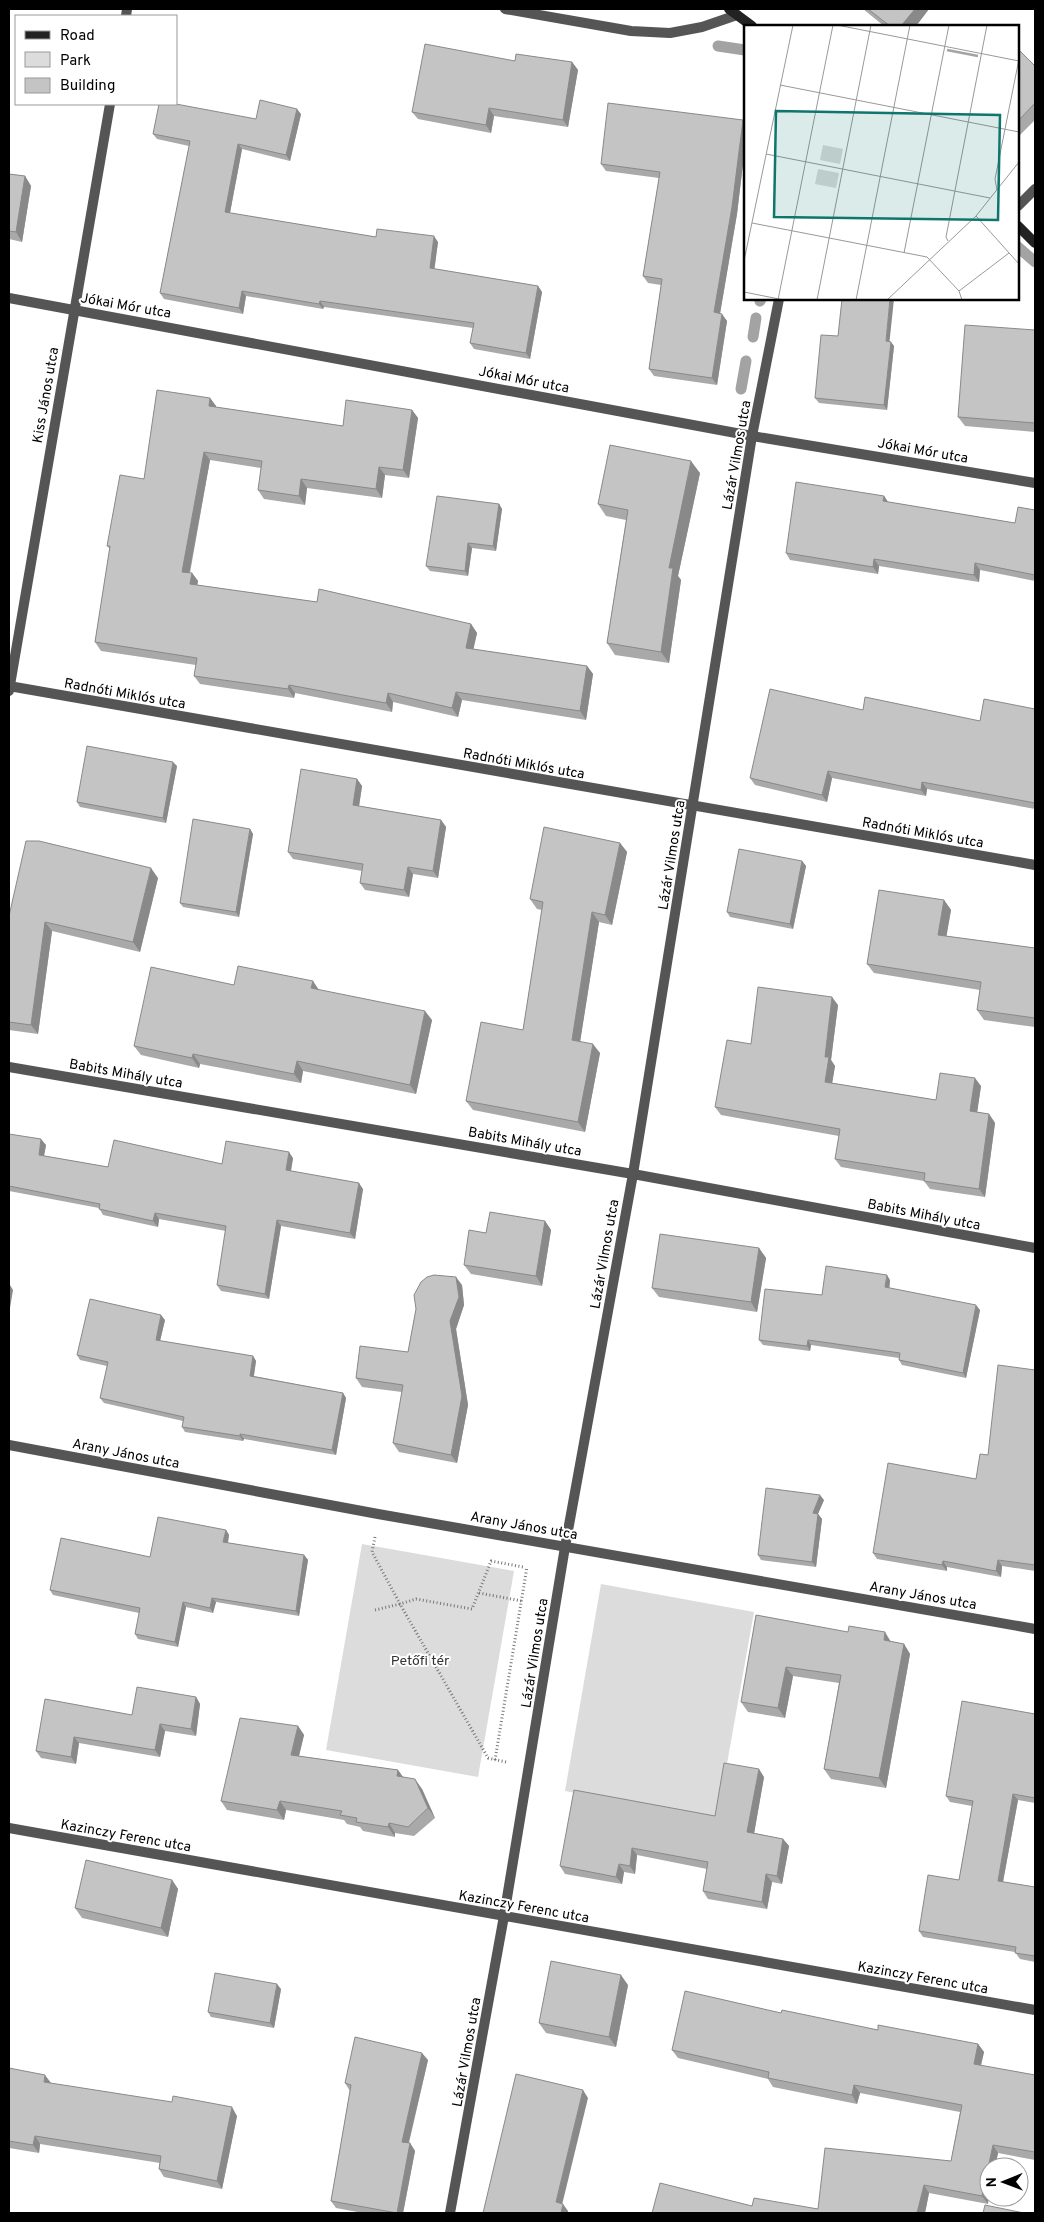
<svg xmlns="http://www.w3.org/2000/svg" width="1044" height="2222" font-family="Overpass,sans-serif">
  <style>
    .green { fill: #dcdcdc }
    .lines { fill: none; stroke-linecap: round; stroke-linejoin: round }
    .stream { stroke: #a3a3a3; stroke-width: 11 }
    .path { stroke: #777; stroke-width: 3; stroke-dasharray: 1 2.5; stroke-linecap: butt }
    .street { stroke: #555; stroke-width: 10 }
    .secondary { stroke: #222; stroke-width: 10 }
    .wall { fill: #a9a9a9 }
    .shaded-wall { fill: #898989 }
    .building { fill: #c4c4c4; stroke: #898989 }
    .labels { text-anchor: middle; stroke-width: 4; stroke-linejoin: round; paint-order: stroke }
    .street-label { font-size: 14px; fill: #000; stroke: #fff }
    .park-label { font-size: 14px; fill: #333; stroke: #fff }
    .inset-river { fill: none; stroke: #a3a3a3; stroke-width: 2.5 }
    .inset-road { fill: none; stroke: #999; stroke-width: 1 }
    .view { fill: #0f766e; fill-opacity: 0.15; stroke: #0f766e; stroke-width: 2.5 }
    .inset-edge { fill: none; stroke: #000; stroke-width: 2.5 }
  </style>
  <rect width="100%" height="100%" fill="#fff"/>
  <g class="green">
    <path d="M362,1544L514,1571L478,1777L326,1750Z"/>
    <path d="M601,1584L754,1612L717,1820L565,1791Z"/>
  </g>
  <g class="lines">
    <g class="stream">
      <path d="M718,46L745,50"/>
      <path d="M1018,247L1035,262"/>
      <path d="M760,301L761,299"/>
      <path d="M753,337L756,318"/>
      <path d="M741,389L746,361"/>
    </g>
    <g class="path">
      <path d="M375,1537L372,1552L400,1604L416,1599L472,1609L491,1561L523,1567"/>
      <path d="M479,1593L522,1601"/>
      <path d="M375,1610L400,1604L488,1758L506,1762"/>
      <path d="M495,1760L527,1567"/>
    </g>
    <g class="street">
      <path d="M505,9L631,31L670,33L702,27L737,15"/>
      <path d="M126,16L127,9"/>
      <path d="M1018,206L1035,189"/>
      <path d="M9,298L752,436L1035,483"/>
      <path d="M9,686L1035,865"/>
      <path d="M9,691L110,104"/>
      <path d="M9,1067L633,1174L1035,1248"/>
      <path d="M9,1445L378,1514L1035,1629"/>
      <path d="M9,1828L1035,2010"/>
      <path d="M450,2213L504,1916L565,1547L633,1174L752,436L779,299"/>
    </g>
    <g class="secondary">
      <path d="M729,9L752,26"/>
      <path d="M1018,226L1035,243"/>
    </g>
  </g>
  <g class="wall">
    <path d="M863,9H929L916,26H884Z"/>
    <path d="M1018,52L1035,66V120L1018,137Z"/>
    <path d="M515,61L572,62L578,70L568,127L494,116L491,133L418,119L412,112Z"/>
    <path d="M301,114L290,161L242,149L230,213L376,237L438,242L434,269L538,286L542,292L530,359L474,349L470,343L473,328L324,307L323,309L246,296L243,314L164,299L160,293L189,146L157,139L153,134L256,119Z"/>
    <path d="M743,120L745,124V147L737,214L720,313L727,321L717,385L654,376L649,369L661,285L648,283L643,276L659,178L606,171L601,164Z"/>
    <path d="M9,174L25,176L31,186L22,242L9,239Z"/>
    <path d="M1035,330V432L965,426L958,417Z"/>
    <path d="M889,341L894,346L887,410L819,403L815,398Z"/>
    <path d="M210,398L216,406V407L343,426L412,410L418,418L409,478L385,475L382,498L307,488L305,505L264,499L258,490L261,468L210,460L190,573H192L198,581L197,585L471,624L477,633L473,649L587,666L593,674L586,720L462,700L458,717L393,702L392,712L295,693L294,698L200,684L194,676L196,665L101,651L95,642L110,549L107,546L144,479Z"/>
    <path d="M700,473L678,576L681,580L669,663L615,655L607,643L626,520L606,516L598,504Z"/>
    <path d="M884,496L888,502L1015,523L1035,510V581L980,570L979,582L879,566L878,574L790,560L786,553Z"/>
    <path d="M499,504L502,509L496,551L472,548L468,576L430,571L426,566Z"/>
    <path d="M1035,709V809L927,789L926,796L832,778L827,802L755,785L750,778L863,710L980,721Z"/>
    <path d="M177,766L166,823L80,807L77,802Z"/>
    <path d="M357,779L362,786L359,806L441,820L446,827L438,878L413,874L409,897L365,890L360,883L362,871L293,859L288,852Z"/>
    <path d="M250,829L253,834L239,917L183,907L180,903Z"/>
    <path d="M620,843L627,852L612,925L599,922L580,1041L600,1053L585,1132L473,1110L466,1101L523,1030L542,910L537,909L530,899Z"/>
    <path d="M802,861L806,866L793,929L730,917L727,912Z"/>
    <path d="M158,878L140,952L52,931L38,1034L9,1030V916Z"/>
    <path d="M944,900L951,910L946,936L1035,948V1027L984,1020L977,1010L980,990L874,973L867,964Z"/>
    <path d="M234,985L319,990L432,1020L416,1094L303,1071L301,1083L200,1064L199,1068L141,1055L134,1046Z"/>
    <path d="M838,1005L831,1060L835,1066L832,1083L936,1100L981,1086L977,1112L989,1114L995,1123L985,1197L930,1189L924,1181L841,1167L835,1159L839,1136L721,1115L715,1107L751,1044Z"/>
    <path d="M9,1134L46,1145L44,1156L108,1167L222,1164L293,1158L291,1171L363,1189L355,1239L281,1226L269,1299L221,1291L217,1285L226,1231L159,1219L158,1227L103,1215L99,1208L9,1191Z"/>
    <path d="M545,1221L551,1230L542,1286L471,1274L464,1265L486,1233Z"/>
    <path d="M759,1248L766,1258L757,1312L659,1297L652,1288Z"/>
    <path d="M890,1280L889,1288L980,1310L966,1378L902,1365L899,1360V1358L811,1345L810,1351L763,1345L759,1340L822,1295Z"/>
    <path d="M462,1285L464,1305L456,1329L468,1405L457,1463L399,1452L393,1443L402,1392L362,1387L356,1378L408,1352L416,1309Z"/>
    <path d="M165,1320L160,1341L253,1356L256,1361L254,1376L343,1393L346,1398L336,1455L244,1439L243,1441L185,1432L182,1427L183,1421L104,1403L100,1398L107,1366L80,1360L77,1355Z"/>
    <path d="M1035,1370V1571L1002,1566L1001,1577L947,1567V1571L877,1559L873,1553L976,1479L988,1455Z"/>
    <path d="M824,1500L818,1514L822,1519L816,1567L761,1560L758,1555Z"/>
    <path d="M226,1530L229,1535L228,1543L304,1555L308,1560L299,1616L216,1602L213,1613L186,1607L178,1647L138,1639L135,1634L139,1613L53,1595L50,1590L150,1557Z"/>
    <path d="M756,1615L904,1644L910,1654L886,1788L831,1779L824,1769L839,1683L793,1676L785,1718L748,1712L741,1702Z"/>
    <path d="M196,1697L200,1704L196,1736L165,1731L160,1757L79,1743L76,1764L41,1758L36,1751L132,1715Z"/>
    <path d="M1035,1714V1803L1018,1800L1003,1882L1035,1887V1962L1020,1959L1015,1952L923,1937L919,1931L959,1880L972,1806L950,1802L946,1796Z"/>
    <path d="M298,1726L304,1735L299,1756L398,1770L403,1777L422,1789L435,1818L414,1836L395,1833V1837L363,1831L360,1827L347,1824L344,1820L286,1810L284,1820L227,1810L221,1801Z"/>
    <path d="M764,1777L754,1833L783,1839L789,1846L782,1884L772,1882L767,1909L708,1899L703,1891L707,1869L637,1855L635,1874L624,1872L622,1884L565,1874L560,1866L715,1816Z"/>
    <path d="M172,1880L178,1889L168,1937L82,1918L75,1908Z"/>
    <path d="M628,1985L616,2047L546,2033L539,2023Z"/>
    <path d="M281,1989L274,2028L211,2017L208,2012Z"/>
    <path d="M781,2013L878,2030L978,2044L984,2052L981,2066L1035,2075V2160L998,2153L995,2167H989L988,2204L929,2193L925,2213H652L752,2206L818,2209L951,2161L960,2112L860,2093L857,2104L773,2087L768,2079L678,2058L672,2050Z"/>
    <path d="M428,2060L409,2143H410L415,2151L403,2213H363L336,2208L331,2201L350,2091L345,2083Z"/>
    <path d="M9,2068L51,2084L237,2116L222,2189L164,2177L159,2169L160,2163L40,2144L39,2153L9,2148Z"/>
  </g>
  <g class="shaded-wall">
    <path d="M915,9H929L916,26H901Z"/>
    <path d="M572,62L578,70L568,127L563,120Z"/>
    <path d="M489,108L494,116L491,133L486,125Z"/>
    <path d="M297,109L301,114L290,161L286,155Z"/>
    <path d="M743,120L745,124V147L737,214L719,320L714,312Z"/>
    <path d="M238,144L242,149L229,218L225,212Z"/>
    <path d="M25,176L31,186L22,242L16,232Z"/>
    <path d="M434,236L438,242L434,273L430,268Z"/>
    <path d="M538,286L542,292L530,359L526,353Z"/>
    <path d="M242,291L246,296L243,314L239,308Z"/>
    <path d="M890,299H894L889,346L886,341Z"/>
    <path d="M320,301L324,307L323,309L319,304Z"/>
    <path d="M722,314L727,321L717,385L712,378Z"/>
    <path d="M891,342L894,346L887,410L884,405Z"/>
    <path d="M210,398L216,406L215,415L209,406Z"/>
    <path d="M412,410L418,418L409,478L403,470Z"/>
    <path d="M204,452L210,460L188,580L182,572Z"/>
    <path d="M691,461L700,473L678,576L681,580L669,663L661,652L669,568Z"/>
    <path d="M379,467L385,475L382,498L376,489Z"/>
    <path d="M301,479L307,488L305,505L299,496Z"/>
    <path d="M884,496L888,502L883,501Z"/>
    <path d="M499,504L502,509L496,551L493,546Z"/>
    <path d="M468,543L472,548L468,576L465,571Z"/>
    <path d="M874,559L879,566L878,574L873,567Z"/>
    <path d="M975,563L980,570L979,582L974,575Z"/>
    <path d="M192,573L198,581L196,592L190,584Z"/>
    <path d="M471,624L477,633L472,656L466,648Z"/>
    <path d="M587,666L593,674L586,720L580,711Z"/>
    <path d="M289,685L295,693L294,698L288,689Z"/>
    <path d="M456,692L462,700L458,717L452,708Z"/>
    <path d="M388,693L393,702L392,712L386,703Z"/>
    <path d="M173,762L177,766L166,823L163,818Z"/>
    <path d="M828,771L832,778L827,802L822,795Z"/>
    <path d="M357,779L362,786L358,813L353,805Z"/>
    <path d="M922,782L927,789L926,796L921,790Z"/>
    <path d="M441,820L446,827L438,878L433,871Z"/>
    <path d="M250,829L253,834L239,917L236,912Z"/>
    <path d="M620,843L627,852L612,925L605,915Z"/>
    <path d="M802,861L806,866L793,929L790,924Z"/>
    <path d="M408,867L413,874L409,897L404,890Z"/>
    <path d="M151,868L158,878L140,952L133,942Z"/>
    <path d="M944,900L951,910L945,945L938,935Z"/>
    <path d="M592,912L599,922L579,1049L572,1040Z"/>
    <path d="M45,922L52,931L38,1034L31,1025Z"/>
    <path d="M313,981L319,990L311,988Z"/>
    <path d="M832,997L838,1005L831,1060L835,1066L831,1090L825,1082V1057Z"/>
    <path d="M425,1011L432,1020L416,1094L410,1085Z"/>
    <path d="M593,1044L600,1053L585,1132L578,1122Z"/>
    <path d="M193,1054L200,1064L199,1068L192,1058Z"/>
    <path d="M297,1061L303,1071L301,1083L294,1074Z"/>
    <path d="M975,1078L981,1086L976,1120L970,1111Z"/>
    <path d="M989,1114L995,1123L985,1197L979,1189Z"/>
    <path d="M41,1139L46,1145L43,1161L39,1155Z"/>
    <path d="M289,1152L293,1158L290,1176L286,1170Z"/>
    <path d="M359,1183L363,1189L355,1239L350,1233Z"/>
    <path d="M155,1213L159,1219L158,1227L153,1221Z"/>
    <path d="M277,1220L281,1226L269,1299L265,1294Z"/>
    <path d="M545,1221L551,1230L542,1286L536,1276Z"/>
    <path d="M759,1248L766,1258L757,1312L751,1302Z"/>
    <path d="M887,1275L890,1280L889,1292L885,1287Z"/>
    <path d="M456,1277L462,1285L464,1305L456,1329L468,1405L457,1463L451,1455L450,1321Z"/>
    <path d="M10,1285L13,1290L9,1314V1292Z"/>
    <path d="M976,1305L980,1310L966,1378L963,1373Z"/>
    <path d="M161,1315L165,1320L159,1345L156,1340Z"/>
    <path d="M808,1340L811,1345L810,1351L807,1346Z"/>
    <path d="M253,1356L256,1361L253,1380L250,1376Z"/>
    <path d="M343,1393L346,1398L336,1455L332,1450Z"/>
    <path d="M240,1434L244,1439L243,1441L240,1436Z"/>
    <path d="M820,1495L824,1500L816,1518L813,1513Z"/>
    <path d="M818,1514L822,1519L816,1567L812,1562Z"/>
    <path d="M226,1530L229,1535L227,1547L223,1542Z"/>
    <path d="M304,1555L308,1560L299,1616L296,1611Z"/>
    <path d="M998,1560L1002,1566L1001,1577L996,1571Z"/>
    <path d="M943,1561L947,1567V1571L942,1565Z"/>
    <path d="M212,1598L216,1602L213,1613L210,1608Z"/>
    <path d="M183,1602L186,1607L178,1647L175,1642Z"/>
    <path d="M885,1632L891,1642L884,1640Z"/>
    <path d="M904,1644L910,1654L886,1788L879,1778Z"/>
    <path d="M786,1667L793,1676L785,1718L778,1708Z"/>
    <path d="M196,1697L200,1704L196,1736L191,1729Z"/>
    <path d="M160,1724L165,1731L160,1757L155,1750Z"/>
    <path d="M298,1726L304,1735L297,1764L291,1755Z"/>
    <path d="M74,1737L79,1743L76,1764L71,1757Z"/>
    <path d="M759,1769L764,1777L753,1840L747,1832Z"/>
    <path d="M398,1770L405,1780L397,1776Z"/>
    <path d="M415,1779L422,1789L435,1818L428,1808Z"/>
    <path d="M1013,1794L1018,1800L1002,1887L998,1881Z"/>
    <path d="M280,1801L286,1810L284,1820L277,1810Z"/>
    <path d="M389,1823L395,1833V1837L388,1827Z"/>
    <path d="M783,1839L789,1846L782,1884L777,1876Z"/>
    <path d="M632,1848L637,1855L635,1874L630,1866Z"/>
    <path d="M619,1864L624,1872L622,1884L616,1877Z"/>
    <path d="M766,1874L772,1882L767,1909L762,1902Z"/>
    <path d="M172,1880L178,1889L168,1937L161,1928Z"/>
    <path d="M621,1975L628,1985L616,2047L609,2037Z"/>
    <path d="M277,1984L281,1989L274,2028L270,2023Z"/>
    <path d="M978,2044L984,2052L979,2072L974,2064Z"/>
    <path d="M422,2053L428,2060L407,2149L402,2142Z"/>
    <path d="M45,2075L51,2083L50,2091L44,2082Z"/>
    <path d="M854,2085L860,2093L857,2104L852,2095Z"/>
    <path d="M583,2090L588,2098L561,2209L556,2202Z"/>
    <path d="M232,2107L237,2116L222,2189L217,2181Z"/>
    <path d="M35,2136L40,2144L39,2153L33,2145Z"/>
    <path d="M410,2143L415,2151L403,2213H397Z"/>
    <path d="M993,2145L998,2153L995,2167H989V2197L988,2204L982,2196Z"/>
    <path d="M924,2185L929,2193L925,2213H917Z"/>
    <path d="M563,2204L568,2211V2213H561Z"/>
  </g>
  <g class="building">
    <path d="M868,9H915L901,26H890Z"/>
    <path d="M425,44L515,61L516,54L572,62L563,120L489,108L486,125L412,112Z"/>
    <path d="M1019,50L1035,66V103L1018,121V52Z"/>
    <path d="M260,100L297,109L286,155L238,144L225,212L376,237L377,229L434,236L430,268L538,286L526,353L470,343L474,323L320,301L319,304L242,291L239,308L160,293L190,141L153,134L159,104H176L256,119Z"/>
    <path d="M608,103L743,120L732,207L714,312L722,314L712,378L649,369L662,279L643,276L660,172L601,164Z"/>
    <path d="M9,174L25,176L16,232L9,231Z"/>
    <path d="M842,299H890L886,341L891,342L884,405L815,398L821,335L838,336Z"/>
    <path d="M965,325L1035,330V423L958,417Z"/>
    <path d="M157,390L210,398L209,406L343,426L346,400L412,410L403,470L379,467L376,489L301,479L299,496L258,490L262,461L204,452L182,572L192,573L190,584L317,602L319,589L471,624L466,648L587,666L580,711L456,692L452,708L388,693L386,703L289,685L288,689L194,676L197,658L95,642L110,546H107L120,475L144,479Z"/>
    <path d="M610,445L691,461L669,568H673L661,652L607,643L628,510L598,504Z"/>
    <path d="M796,482L884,496L883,501L1015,523L1018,507L1035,510V575L975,563L974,575L874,559L873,567L786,553Z"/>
    <path d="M437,496L499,504L493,546L468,543L465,571L426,566Z"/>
    <path d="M770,689L863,710L865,697L980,721L984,699L1035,709V803L922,782L921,790L828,771L822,795L750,778Z"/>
    <path d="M87,746L173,762L163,818L77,802Z"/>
    <path d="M301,769L357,779L353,805L441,820L433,871L408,867L404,890L360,883L363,864L288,852Z"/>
    <path d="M193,819L250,829L236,912L180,903Z"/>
    <path d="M544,827L620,843L605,915L592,912L572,1040L593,1044L578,1122L466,1101L481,1022L523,1030L543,902L530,899Z"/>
    <path d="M26,841H39L151,868L133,942L45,922L31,1025L9,1022V916Z"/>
    <path d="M739,849L802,861L790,924L727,912Z"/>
    <path d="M879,890L944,900L938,935L1035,948V1018L977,1010L981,982L867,964Z"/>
    <path d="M238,966L313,981L311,988L425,1011L410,1085L297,1061L294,1074L193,1054L192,1058L134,1046L151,967L234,985Z"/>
    <path d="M758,987L832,997L825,1057H829L825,1082L936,1100L940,1073L975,1078L970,1111L989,1114L979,1189L924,1181L925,1173L835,1159L840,1129L715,1107L727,1040L751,1044Z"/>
    <path d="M9,1134L41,1139L39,1155L108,1167L114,1140L222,1164L226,1141L289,1152L286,1170L359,1183L350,1233L277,1220L265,1294L217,1285L226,1226L155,1213L153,1221L99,1209L100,1204L9,1186Z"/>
    <path d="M490,1212L545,1221L536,1276L464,1265L469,1230L486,1233Z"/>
    <path d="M660,1234L759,1248L751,1302L652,1288Z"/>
    <path d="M826,1266L887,1275L885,1287L976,1305L963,1373L899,1360L900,1353L808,1340L807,1346L759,1340L765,1289L822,1295Z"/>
    <path d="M434,1275L456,1277L459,1297L450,1321L462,1396L451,1455L393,1443L403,1385L356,1378L360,1346L408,1352L416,1309L414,1295L421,1282L427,1277Z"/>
    <path d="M90,1299L161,1315L156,1340L253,1356L250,1376L343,1393L332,1450L240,1434V1436L182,1427L184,1417L100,1398L108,1362L77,1355Z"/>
    <path d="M998,1365L1035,1370V1565L998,1560L996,1571L943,1561L942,1565L873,1553L888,1463L976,1479L980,1454L988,1455Z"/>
    <path d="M766,1488L820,1495L813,1513L818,1514L812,1562L758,1555Z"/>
    <path d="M158,1517L226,1530L223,1542L304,1555L296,1611L212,1598L210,1608L183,1602L175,1642L135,1634L140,1608L50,1590L61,1538L150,1557Z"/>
    <path d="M756,1615L848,1632L849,1626L885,1632L884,1640L904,1644L879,1778L824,1769L841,1675L786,1667L778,1708L741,1702Z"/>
    <path d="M137,1687L196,1697L191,1729L160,1724L155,1750L74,1737L71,1757L36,1751L45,1699L132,1715Z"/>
    <path d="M962,1701L1035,1714V1798L1013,1794L998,1881L1035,1887V1956L1015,1953L1016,1947L919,1931L928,1875L959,1880L973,1801L946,1796Z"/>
    <path d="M240,1718L298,1726L291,1755L398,1770L397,1776L415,1779L428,1808L408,1827L389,1823L388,1827L356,1822L357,1818L340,1815L342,1811L280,1801L277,1810L221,1801Z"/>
    <path d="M724,1763L759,1769L747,1832L783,1839L777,1876L766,1874L762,1902L703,1891L708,1862L632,1848L630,1866L619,1864L616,1877L560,1866L574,1790L715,1816Z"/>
    <path d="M86,1860L172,1880L161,1928L75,1908Z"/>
    <path d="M551,1961L621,1975L609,2037L539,2023Z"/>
    <path d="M215,1973L277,1984L270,2023L208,2012Z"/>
    <path d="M685,1991L781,2013L782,2010L878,2030V2025L978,2044L974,2064L1035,2075V2152L993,2145L982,2196L924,2185L917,2213H652L660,2183L752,2206L754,2198L818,2209L825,2148L951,2161L962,2105L854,2085L852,2095L768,2078L769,2072L672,2050Z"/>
    <path d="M355,2037L422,2053L402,2142L410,2143L397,2213L331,2201L351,2085L345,2083Z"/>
    <path d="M9,2068L45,2075L44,2082L172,2102L173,2096L232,2107L217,2181L159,2169L161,2156L35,2136L33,2145L9,2141Z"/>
    <path d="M516,2074L583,2090L556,2202L563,2204L561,2213H483Z"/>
    <path d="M985,2205L1024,2213H983Z"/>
  </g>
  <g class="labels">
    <g class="street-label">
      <text transform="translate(126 305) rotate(10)" y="5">Jókai Mór utca</text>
      <text transform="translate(524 379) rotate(11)" y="5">Jókai Mór utca</text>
      <text transform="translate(45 395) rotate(-80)" y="5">Kiss János utca</text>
      <text transform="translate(923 450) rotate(10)" y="5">Jókai Mór utca</text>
      <text transform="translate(736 455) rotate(-80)" y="5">Lázár Vilmos utca</text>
      <text transform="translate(125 693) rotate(10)" y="5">Radnóti Miklós utca</text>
      <text transform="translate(524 763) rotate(10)" y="5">Radnóti Miklós utca</text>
      <text transform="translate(923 832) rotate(10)" y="5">Radnóti Miklós utca</text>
      <text transform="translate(671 855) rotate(-81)" y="5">Lázár Vilmos utca</text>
      <text transform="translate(126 1073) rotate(10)" y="5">Babits Mihály utca</text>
      <text transform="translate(525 1141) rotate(10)" y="5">Babits Mihály utca</text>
      <text transform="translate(924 1214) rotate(11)" y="5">Babits Mihály utca</text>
      <text transform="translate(604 1254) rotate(-80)" y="5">Lázár Vilmos utca</text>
      <text transform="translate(126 1453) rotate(11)" y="5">Arany János utca</text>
      <text transform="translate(524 1525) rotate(10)" y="5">Arany János utca</text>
      <text transform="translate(923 1595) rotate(10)" y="5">Arany János utca</text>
      <text transform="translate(534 1653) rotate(-81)" y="5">Lázár Vilmos utca</text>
      <text transform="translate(126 1835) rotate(10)" y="5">Kazinczy Ferenc utca</text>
      <text transform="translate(524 1906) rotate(10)" y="5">Kazinczy Ferenc utca</text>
      <text transform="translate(923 1977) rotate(10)" y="5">Kazinczy Ferenc utca</text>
      <text transform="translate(466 2052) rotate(-80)" y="5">Lázár Vilmos utca</text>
    </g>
    <g class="park-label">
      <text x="420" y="1665">Petőfi tér</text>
    </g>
  </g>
  <g transform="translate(744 25)">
    <rect width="275" height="275" fill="#fff"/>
    <path d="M79,120L99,124L96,139L76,135ZM74,144L95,148L92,163L71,159Z" fill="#dcdcdc"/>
    <path class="inset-river" d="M203,25L234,31"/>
    <path class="inset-road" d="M93,0L275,36M36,60L275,107M22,129L246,173M253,165L251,154L275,34M232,191L275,239M8,198L183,232L215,266L218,275M204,216L202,212L243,0M160,228L205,0M0,236L49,0M215,266L265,228M0,267L40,275M34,275L89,0M73,275L127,0M112,275L166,0M143,275L232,191L275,137"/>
    <path class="view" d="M32,86L256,90L254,195L30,192Z"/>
    <rect width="275" height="275" class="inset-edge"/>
  </g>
  <rect width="1044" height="2222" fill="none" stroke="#000000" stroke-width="20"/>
  <rect x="15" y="15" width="162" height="90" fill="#ffffff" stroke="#999999"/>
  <rect x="25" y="31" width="25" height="8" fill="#222222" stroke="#999999"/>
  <text x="60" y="40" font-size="15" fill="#000000">Road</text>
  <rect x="25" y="52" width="25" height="15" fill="#dcdcdc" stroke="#999999"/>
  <text x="60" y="65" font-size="15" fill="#000000">Park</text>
  <rect x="25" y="78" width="25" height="15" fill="#c4c4c4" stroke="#999999"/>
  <text x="60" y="90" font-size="15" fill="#000000">Building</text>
  <g transform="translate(1004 2182) rotate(269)"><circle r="24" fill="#ffffff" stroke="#999999"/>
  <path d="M0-4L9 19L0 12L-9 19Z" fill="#000000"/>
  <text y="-8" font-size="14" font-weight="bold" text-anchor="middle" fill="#000000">N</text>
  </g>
</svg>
